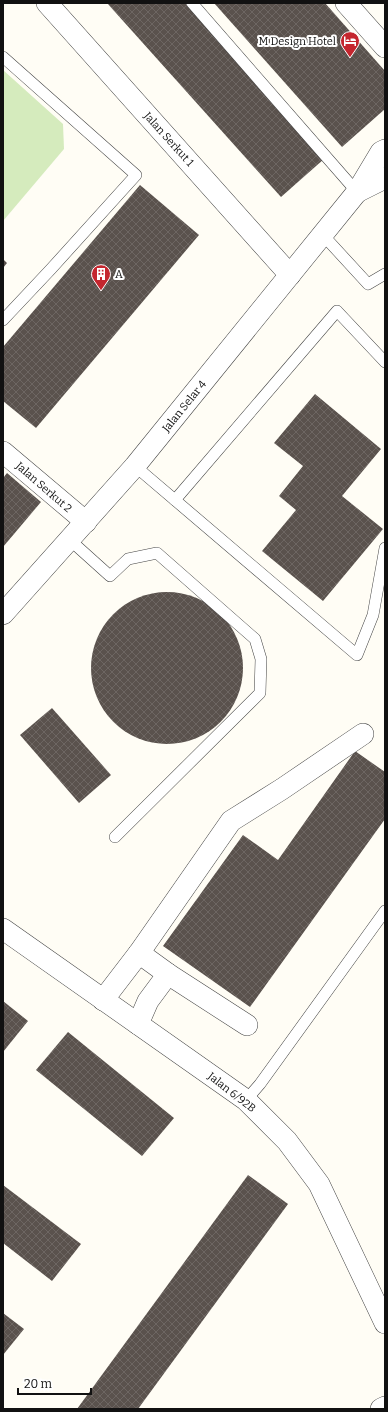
<svg xmlns="http://www.w3.org/2000/svg" width="388" height="1412" font-family="Bitter,serif">
  <style>
    .park { fill: #d5ebbd }
    .building { fill: url(#building-cross-hatch) }
    .lines { fill: none; stroke-linecap: round; stroke-linejoin: round }
    .lane-casing { stroke: #444; stroke-width: 12 }
    .street-casing { stroke: #444; stroke-width: 22 }
    .lane { stroke: #fff; stroke-width: 11 }
    .street { stroke: #fff; stroke-width: 21 }
    .labels { text-anchor: middle; stroke-width: 4; stroke-linejoin: round; paint-order: stroke }
    .poi-label { font-size: 11px; fill: #111; stroke: #fff; text-anchor: end }
    .street-label { font-size: 11px; fill: #111; stroke: #fff }
  </style>
  <defs>
    <pattern id="building-cross-hatch" width="8" height="8" patternUnits="userSpaceOnUse"><rect width="8" height="8" fill="#5a524d"/><path d="M0 0l8 8M0 8l8-8" fill="none" stroke="#6d6662"/></pattern>
  </defs>
  <rect width="100%" height="100%" fill="#fffdf5"/>
  <path class="park" d="M3,70L63,124L64,149L3,221Z"/>
  <g class="building">
    <path d="M107,3H185L324,159L281,197Z"/>
    <path d="M214,3H325L385,71V109L342,147Z"/>
    <path d="M140,185L199,235L36,428L3,401V347Z"/>
    <path d="M3,259L7,263L3,268Z"/>
    <path d="M315,394L381,449L342,496L383,529L323,601L262,551L296,510L279,496L303,466L274,443Z"/>
    <path d="M7,473L41,502L3,547V478Z"/>
    <circle cx="167" cy="668" r="76"/>
    <path d="M52,708L111,775L79,803L20,735Z"/>
    <path d="M355,751L385,772V819L250,1007L163,946L243,835L278,860Z"/>
    <path d="M3,1001L28,1021L3,1052Z"/>
    <path d="M68,1032L174,1118L142,1156L36,1070Z"/>
    <path d="M248,1175L288,1204L138,1409H77Z"/>
    <path d="M3,1185L81,1244L52,1281L3,1243Z"/>
    <path d="M3,1313L24,1329L3,1355Z"/>
  </g>
  <g class="lines">
    <g class="lane-casing">
      <g id="lane">
        <path d="M192,3L357,192"/>
        <path d="M3,57L136,175L51,269L3,320"/>
        <path d="M323,235L368,284L385,274"/>
        <path d="M135,466L357,655L373,615L385,548"/>
        <path d="M175,500L337,311L385,362"/>
        <path d="M70,540L110,576L128,559L157,553L255,639L261,659L260,693L115,837"/>
        <path d="M246,1100L260,1084L385,911"/>
      </g>
    </g>
    <g class="street-casing">
      <g id="street">
        <path d="M47,3L290,275"/>
        <path d="M346,3L385,47"/>
        <path d="M357,192L385,178"/>
        <path d="M3,452L86,522"/>
        <path d="M3,614L135,466L357,192L381,152L385,150"/>
        <path d="M3,929L246,1100L287,1141L319,1184L385,1323"/>
        <path d="M139,953L168,974L247,1025"/>
        <path d="M103,1000L139,953L231,821L282,789L363,734"/>
        <path d="M138,1024L148,1001L168,974"/>
        <path d="M381,1409L385,1407"/>
      </g>
    </g>
    <use href="#lane" class="lane"/>
    <use href="#street" class="street"/>
  </g>
  <defs>
    <g id="hotel-pin" transform="scale(1)"><path d="M0 17L-7.5 6A9.5 9.5 0 1 1 7.5 6Z" fill="#c4262e" stroke="#fff"/><path d="M-6-4.5h1.5V1H6V5H4.5V3h-9V5H-6ZM-4 0a1.8 1.8 0 1 1 3.6 0ZM.5 0V-2.5h3Q6-2.5 6 0Z" fill="#fff"/></g>
    <g id="building-pin" transform="scale(1)"><path d="M0 17L-7.5 6A9.5 9.5 0 1 1 7.5 6Z" fill="#c4262e" stroke="#fff"/><path d="M-4-6H4V6H1V3H-1V6H-4ZM-2.5-4.3h1.7v1.8h-1.7ZM.8-4.3h1.7v1.8H.8ZM-2.5-1h1.7V.8h-1.7ZM.8-1h1.7V.8H.8Z" fill="#fff"/></g>
  </defs>
  <g fill-rule="evenodd">
    <use href="#hotel-pin" x="350" y="41"/>
    <use href="#building-pin" x="101" y="274"/>
  </g>
  <g class="labels">
    <g class="poi-label">
      <text x="336" y="45">M Design Hotel</text>
      <text x="115" y="278" text-anchor="start">A</text>
    </g>
    <g class="street-label">
      <text transform="translate(169 139) rotate(48)" y="4">Jalan Serkut 1</text>
      <text transform="translate(184 406) rotate(-51)" y="4">Jalan Selar 4</text>
      <text transform="translate(44 487) rotate(41)" y="4">Jalan Serkut 2</text>
      <text transform="translate(232 1092) rotate(38)" y="4">Jalan 6/92B</text>
    </g>
  </g>
  <rect width="388" height="1412" fill="none" stroke="#111111" stroke-width="8"/>
  <path d="M18 1388v6h73v-6" fill="none" stroke="#111111" stroke-width="2"/>
  <text x="24" y="1388" font-size="12" fill="#111111" stroke="#ffffff" stroke-width="3" paint-order="stroke">20 m</text>
</svg>
